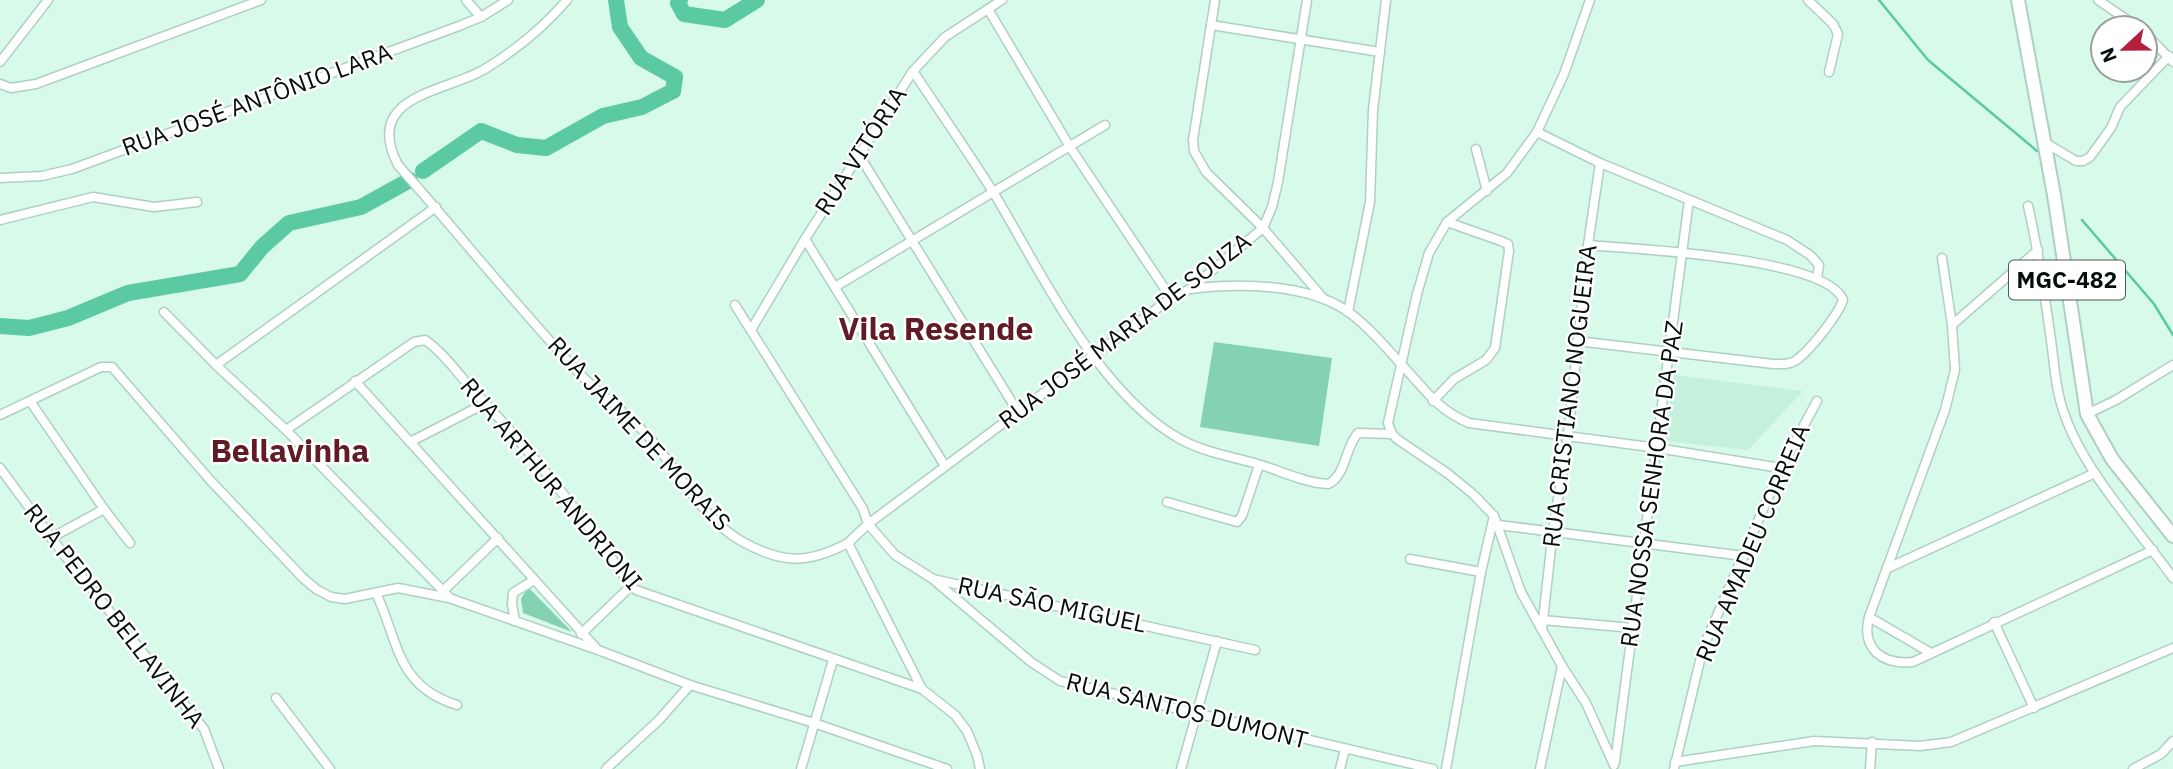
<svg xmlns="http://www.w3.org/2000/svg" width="2173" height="769" font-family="'IBM Plex Sans',sans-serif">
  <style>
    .built { fill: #c5f0dd }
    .green { fill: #85d2b3 }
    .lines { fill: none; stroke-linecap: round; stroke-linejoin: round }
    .stream { stroke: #5bc9a1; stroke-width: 2.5 }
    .river { stroke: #5bc9a1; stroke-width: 16 }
    .minor-casing { stroke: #aed0c1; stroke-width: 11 }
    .trunk-casing { stroke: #aed0c1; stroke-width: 16 }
    .minor { stroke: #fff; stroke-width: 8 }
    .trunk { stroke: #fff; stroke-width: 12 }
    .labels { text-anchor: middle; stroke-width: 5; stroke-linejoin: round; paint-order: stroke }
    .shield { fill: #fff; stroke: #4f5754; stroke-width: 2 }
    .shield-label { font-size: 23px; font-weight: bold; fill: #040f0a }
    .street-label { font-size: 24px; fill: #040f0a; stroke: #fff }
    .district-label { font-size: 32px; font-weight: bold; fill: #601b25; stroke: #fff }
  </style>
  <rect width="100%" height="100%" fill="#d7faea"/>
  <path class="built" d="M1674,375L1803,391L1748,450L1665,441Z"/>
  <g class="green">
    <path d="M1214,342L1332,358L1319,446L1200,427Z"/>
    <path d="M528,587L572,632L523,613L521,599Z"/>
  </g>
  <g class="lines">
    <g class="stream">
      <path d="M1879,0L1928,60L2037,151"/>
      <path d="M2082,220L2154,304L2173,335"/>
    </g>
    <g class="river">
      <path d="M680,0L678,3L684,14L725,20L757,0"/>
      <path d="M423,171L481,131L517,145L546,148L603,116L642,107L673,91L675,77L641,58L620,27L616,0"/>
      <path d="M0,326L29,328L68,318L128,293L240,274L262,247L289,223L361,207L410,180"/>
    </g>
    <g class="minor-casing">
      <g id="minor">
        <path d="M466,0L481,17"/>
        <path d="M567,0C545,26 514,51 485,69C444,93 362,95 398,165C459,234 517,307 580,374C603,398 633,417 654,443C682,476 703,520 743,542C783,564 808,564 848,543"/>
        <path d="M1215,0L1193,140L1194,151L1206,172L1263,228L1323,298"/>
        <path d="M1590,0L1564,74L1537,132L1507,173L1447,222L1429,253L1417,294L1388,423L1392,434L1397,439L1447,473L1473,494L1494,516L1521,592L1562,666L1586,703L1614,765"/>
        <path d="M1808,0L1833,24L1838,34L1829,72"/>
        <path d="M2098,0L2139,28"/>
        <path d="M988,9L1070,147L1171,298"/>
        <path d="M1211,25L1380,52"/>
        <path d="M2145,33L2173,62"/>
        <path d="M0,62L48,0"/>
        <path d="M913,71C940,112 969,153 995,195C1042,274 1099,394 1180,439C1205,453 1235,457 1261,465C1283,472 1306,483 1328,484C1346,476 1345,447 1358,433L1392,434"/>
        <path d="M0,84L11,88L36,84L261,0"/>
        <path d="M1537,132L1600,163L1787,240L1810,255L1819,265L1817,279"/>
        <path d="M2044,142L2076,161H2083L2090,157L2111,128L2120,107L2169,56"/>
        <path d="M1476,149L1487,191"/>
        <path d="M859,155L1018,412"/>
        <path d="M0,178L42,176L72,169L459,26L481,17L508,0"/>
        <path d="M2028,206C2038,248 2044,291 2050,333C2054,360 2055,388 2064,413C2083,470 2138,529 2173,578"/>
        <path d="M0,220L93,197L154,207L197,202"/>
        <path d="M805,239L945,466"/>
        <path d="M1942,258L1952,325L1955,370L1945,410L1869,617C1861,649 1882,665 1913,662L2153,550"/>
        <path d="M835,287L1105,125"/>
        <path d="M1190,289C1238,283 1306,283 1347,311C1365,323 1386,347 1401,364C1424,388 1436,409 1469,423L1657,448L1781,468"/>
        <path d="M735,305L863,509L868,524L848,543L922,689L955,715L967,731L977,755L980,769"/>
        <path d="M164,312L216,365L286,430L449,597"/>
        <path d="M1348,312L1370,202L1373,110L1386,0"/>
        <path d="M1952,325L2038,250"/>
        <path d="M751,330L805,239L913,71L945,37L1002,0"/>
        <path d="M1577,341L1773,364C1781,364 1789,365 1795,361C1809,352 1838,315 1843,300C1827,257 1632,249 1588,245"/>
        <path d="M216,365L436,207"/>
        <path d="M355,381L596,648"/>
        <path d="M30,401L104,509L130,543"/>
        <path d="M1433,401L1454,379L1486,360L1495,348L1509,251L1508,244L1501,241L1447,222"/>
        <path d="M2087,414L2116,400L2173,365"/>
        <path d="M0,415L101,367H112L210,480L303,578L316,589L331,597L345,599L398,588L449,598L598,650L690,685L814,723L947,769"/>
        <path d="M286,430L414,342L425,340C443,352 458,374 473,390C531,451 583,516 631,586L636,590L922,689"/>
        <path d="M410,442L486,403"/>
        <path d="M0,468L62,552L204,729L219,769"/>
        <path d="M1167,502L1237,522L1242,516L1259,465"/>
        <path d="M1499,525L1744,556"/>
        <path d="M51,538L104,509"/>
        <path d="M1410,559L1481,572"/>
        <path d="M1888,568L2095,473"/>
        <path d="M935,581L1031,662L1060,681L1433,769"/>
        <path d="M443,591L498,538"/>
        <path d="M376,593C399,642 396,686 457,705"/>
        <path d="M1869,617L1931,653"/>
        <path d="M1542,620L1633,628"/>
        <path d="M515,621L512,604L513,593L534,580"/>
        <path d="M1994,622L2034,708"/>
        <path d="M1542,629L1553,530L1568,436L1588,245L1600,163"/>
        <path d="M581,634L631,586"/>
        <path d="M1255,650L933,579L895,555L868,524L1171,298L1190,289L1263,228L1272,207L1278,182L1307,0"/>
        <path d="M276,698L330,769"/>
        <path d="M1615,762L1689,200"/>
        <path d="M1675,762L1814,741L1920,746L1951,742L2173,648"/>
        <path d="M606,769L659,720L690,685"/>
        <path d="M801,769L833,660"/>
        <path d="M1181,769L1217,641"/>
        <path d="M1340,769L1345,749"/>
        <path d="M1446,769L1481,572L1494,516"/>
        <path d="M1540,769L1562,666"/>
        <path d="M1674,769L1703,648L1781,468L1817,401"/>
        <path d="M1870,769L1872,742"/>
        <path d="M2133,769L2161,754L2173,741"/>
      </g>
    </g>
    <g class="trunk-casing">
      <path id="trunk" d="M2018,0L2054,195L2087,414L2112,459L2173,536"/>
    </g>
    <use href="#minor" class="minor"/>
    <use href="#trunk" class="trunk"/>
  </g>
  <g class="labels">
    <rect class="shield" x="2009" y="260.5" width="116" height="39" rx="5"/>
    <g class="shield-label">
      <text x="2067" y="288">MGC-482</text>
    </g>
    <g class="street-label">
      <text transform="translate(257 100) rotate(-20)" y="8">RUA JOSÉ ANTÔNIO LARA</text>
      <text transform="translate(861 151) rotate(-57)" y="8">RUA VITÓRIA</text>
      <text transform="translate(1125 331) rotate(-37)" y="8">RUA JOSÉ MARIA DE SOUZA</text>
      <text transform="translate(1570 396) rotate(-83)" y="8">RUA CRISTIANO NOGUEIRA</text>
      <text transform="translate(639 434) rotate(47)" y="8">RUA JAIME DE MORAIS</text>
      <text transform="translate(551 484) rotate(50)" y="8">RUA ARTHUR ANDRIONI</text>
      <text transform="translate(1652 484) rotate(-82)" y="8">RUA NOSSA SENHORA DA PAZ</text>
      <text transform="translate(1753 543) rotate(-67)" y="8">RUA AMADEU CORREIA</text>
      <text transform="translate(1052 605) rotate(12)" y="8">RUA SÃO MIGUEL</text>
      <text transform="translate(114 616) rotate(52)" y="8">RUA PEDRO BELLAVINHA</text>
      <text transform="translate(1187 711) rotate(14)" y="8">RUA SANTOS DUMONT</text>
    </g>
    <g class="district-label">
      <text x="936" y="340">Vila Resende</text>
      <text x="290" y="462">Bellavinha</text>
    </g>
  </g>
  <g transform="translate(2124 49) rotate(248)"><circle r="33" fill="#ffffff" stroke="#9b9f9d" stroke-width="2"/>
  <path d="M0-5L12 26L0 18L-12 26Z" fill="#b2203e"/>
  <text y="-10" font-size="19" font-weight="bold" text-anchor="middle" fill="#040f0a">N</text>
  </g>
</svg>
